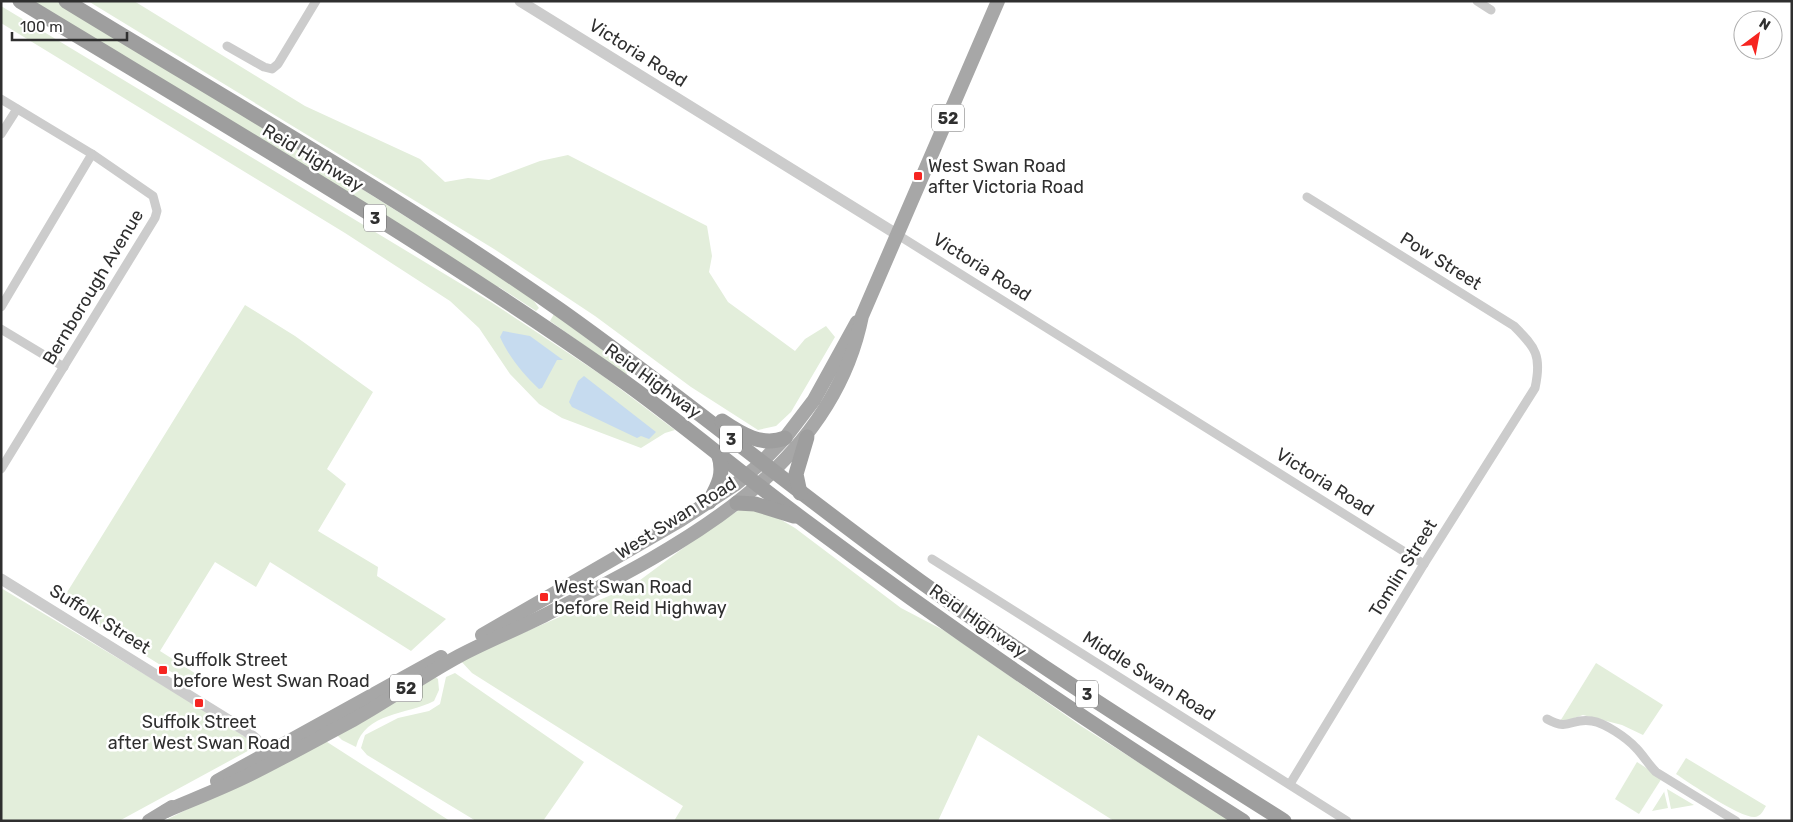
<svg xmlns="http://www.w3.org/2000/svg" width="1793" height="822" font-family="Rubik,sans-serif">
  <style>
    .grass { fill: #e3eedb }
    .water { fill: #c6dbef }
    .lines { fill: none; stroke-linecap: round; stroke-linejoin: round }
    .minor { stroke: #ccc; stroke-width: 9 }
    .tertiary { stroke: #ccc; stroke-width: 11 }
    .primary { stroke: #a7a7a7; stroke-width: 14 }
    .trunk { stroke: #9e9e9e; stroke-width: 15 }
    .poi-dot { fill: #f62521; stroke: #fff; stroke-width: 2 }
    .labels { text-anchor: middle; stroke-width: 5; stroke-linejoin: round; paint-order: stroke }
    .shield { fill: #fff; stroke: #6d6d6d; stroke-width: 1 }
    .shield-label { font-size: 16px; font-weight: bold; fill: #2f2f2f }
    .street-label { font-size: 18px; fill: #2f2f2f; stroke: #fff }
    .poi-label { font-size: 18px; fill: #2f2f2f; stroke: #fff; text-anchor: start }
  </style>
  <rect width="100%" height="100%" fill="#fff"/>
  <g class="grass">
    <path d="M30,1H57L284,140L500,276L531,297L539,308L536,311L499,287L497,288Z"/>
    <path d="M88,1H134L305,106L420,159L445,182L468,178L489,180L540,161L568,155L707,226L712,256L709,272L728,302L795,351L805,339L826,326L835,337L791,412L776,426L758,430L691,387L595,316L494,249Z"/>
    <path d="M1,6L491,302L603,376L675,430L665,433L641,448L562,418L539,404L510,374L479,328L450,301L345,233L1,23Z"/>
    <path d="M245,305L295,336L373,392L327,469L346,484L318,531L378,567L377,576L446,619L411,651L270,562L256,587L215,562L160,651L201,677L195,687L61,602Z"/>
    <path d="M554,314L629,370L626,375L550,321Z"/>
    <path d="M748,508L773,515L795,528L901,608L945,631L1081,726L1231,821H1114L978,735L938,821H674L683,806L472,673L460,660L632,586L705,532L739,510Z"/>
    <path d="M1,588L234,728C237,734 248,736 255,747L119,821H1Z"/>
    <path d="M1596,663L1663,705L1643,735L1622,725L1583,715L1559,723Z"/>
    <path d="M455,673L584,762L543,821H476L367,755L361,748L365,735L398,718L429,711L440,704L446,677Z"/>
    <path d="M435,677L438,679L439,690L434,701C407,715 365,712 356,747L342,740L336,734Z"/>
    <path d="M324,740L450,821H164Z"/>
    <path d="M1686,758L1766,806C1763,811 1761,816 1755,817C1740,818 1691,784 1676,774Z"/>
    <path d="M1637,762L1662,778L1639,814L1615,799Z"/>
    <path d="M1667,789L1694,805L1671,809Z"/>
    <path d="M1664,791L1668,808L1652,811L1664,792Z"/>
  </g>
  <g class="water">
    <path d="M503,331L530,336L563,360H557L542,388L539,389C523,374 509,357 500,337Z"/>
    <path d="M584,376L656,432L649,439L641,436L637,438L572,407L569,402L578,381Z"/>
  </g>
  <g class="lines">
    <g class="minor">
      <path d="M1477,1L1491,10"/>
      <path d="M227,46L264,67L272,69L278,64L316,1"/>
      <path d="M1,99L92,154L153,196L157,211L155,218L1,469"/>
      <path d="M1,134L17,109"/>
      <path d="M898,235L1424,564"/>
      <path d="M1,307L92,154"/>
      <path d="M1,329L64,367"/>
      <path d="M932,559L1347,821"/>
      <path d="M1547,719C1570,732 1571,717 1592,721C1605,723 1627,738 1636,748C1643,755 1648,764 1656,772L1736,821"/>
      <path d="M1290,784L1424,564L1535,388C1542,356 1536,348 1514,326L1307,197"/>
    </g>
    <g class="tertiary">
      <path d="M520,1L898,235"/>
      <path d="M1,579L246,731L256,739L269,760"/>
    </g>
    <g class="primary">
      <path d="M482,635L681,520L736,484L761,463L785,438L814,400L857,322"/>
      <path d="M217,781L441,657"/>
      <path d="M166,811C194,799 223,788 251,774C285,757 319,738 353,720C389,700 422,676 459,656C487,641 518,629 547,614C677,548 831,472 862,316L998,1"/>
      <path d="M149,821L172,807"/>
    </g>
    <g class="trunk">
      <path d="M20,1C221,123 424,241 616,376C680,421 740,473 804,520C946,626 1093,726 1243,821"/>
      <path d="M66,1C231,102 402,199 560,310C673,390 779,478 891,560C1017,653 1151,737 1284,821"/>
      <path d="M722,421C741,434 762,447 785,438"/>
      <path d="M800,493L796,474L807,437"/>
      <path d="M709,502C719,484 725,473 718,453"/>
      <path d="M737,503L755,504L794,516"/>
    </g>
  </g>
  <g class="poi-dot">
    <rect x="913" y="171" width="10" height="10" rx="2.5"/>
    <rect x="539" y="592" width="10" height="10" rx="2.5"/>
    <rect x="158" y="665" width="10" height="10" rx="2.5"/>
    <rect x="194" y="698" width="10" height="10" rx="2.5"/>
  </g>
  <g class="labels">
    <g class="shield">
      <rect x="932" y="104.5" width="32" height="27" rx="4"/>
      <rect x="364" y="204.5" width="22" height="27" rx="4"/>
      <rect x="720" y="425.5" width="22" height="27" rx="4"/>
      <rect x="390" y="674.5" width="32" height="27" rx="4"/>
      <rect x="1076" y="680.5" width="22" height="27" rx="4"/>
    </g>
    <g class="shield-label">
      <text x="948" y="124">52</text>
      <text x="375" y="224">3</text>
      <text x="731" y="445">3</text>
      <text x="406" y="694">52</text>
      <text x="1087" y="700">3</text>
    </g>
    <g class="street-label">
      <text transform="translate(638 53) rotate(32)" y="6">Victoria Road</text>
      <text transform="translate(313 158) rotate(31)" y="6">Reid Highway</text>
      <text transform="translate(1441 261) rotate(32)" y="6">Pow Street</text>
      <text transform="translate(982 267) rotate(32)" y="6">Victoria Road</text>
      <text transform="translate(93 287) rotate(-59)" y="6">Bernborough Avenue</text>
      <text transform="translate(653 381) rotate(36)" y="6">Reid Highway</text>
      <text transform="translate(1325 482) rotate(32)" y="6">Victoria Road</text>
      <text transform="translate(676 518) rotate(-32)" y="6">West Swan Road</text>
      <text transform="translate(1403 568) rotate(-58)" y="6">Tomlin Street</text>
      <text transform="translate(100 619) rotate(32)" y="6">Suffolk Street</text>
      <text transform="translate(978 621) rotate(35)" y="6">Reid Highway</text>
      <text transform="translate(1149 676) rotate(32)" y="6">Middle Swan Road</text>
    </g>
    <g class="poi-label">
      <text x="928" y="172">West Swan Road<tspan x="928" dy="21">after Victoria Road</tspan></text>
      <text x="554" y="593">West Swan Road<tspan x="554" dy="21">before Reid Highway</tspan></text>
      <text x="173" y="666">Suffolk Street<tspan x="173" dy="21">before West Swan Road</tspan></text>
      <text x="199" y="728" text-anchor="middle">Suffolk Street<tspan x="199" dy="21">after West Swan Road</tspan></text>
    </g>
  </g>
  <rect width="1793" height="822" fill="none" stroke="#2f2f2f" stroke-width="5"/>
  <g transform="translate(1758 35) rotate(32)"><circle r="24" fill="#ffffff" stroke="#acacac"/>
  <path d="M0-4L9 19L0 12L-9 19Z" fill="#f62521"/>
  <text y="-8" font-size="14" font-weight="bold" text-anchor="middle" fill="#2f2f2f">N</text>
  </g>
  <path d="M12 32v8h115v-8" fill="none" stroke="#2f2f2f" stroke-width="2.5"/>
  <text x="20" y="32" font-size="15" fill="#2f2f2f" stroke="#ffffff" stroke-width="4" paint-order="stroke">100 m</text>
</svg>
